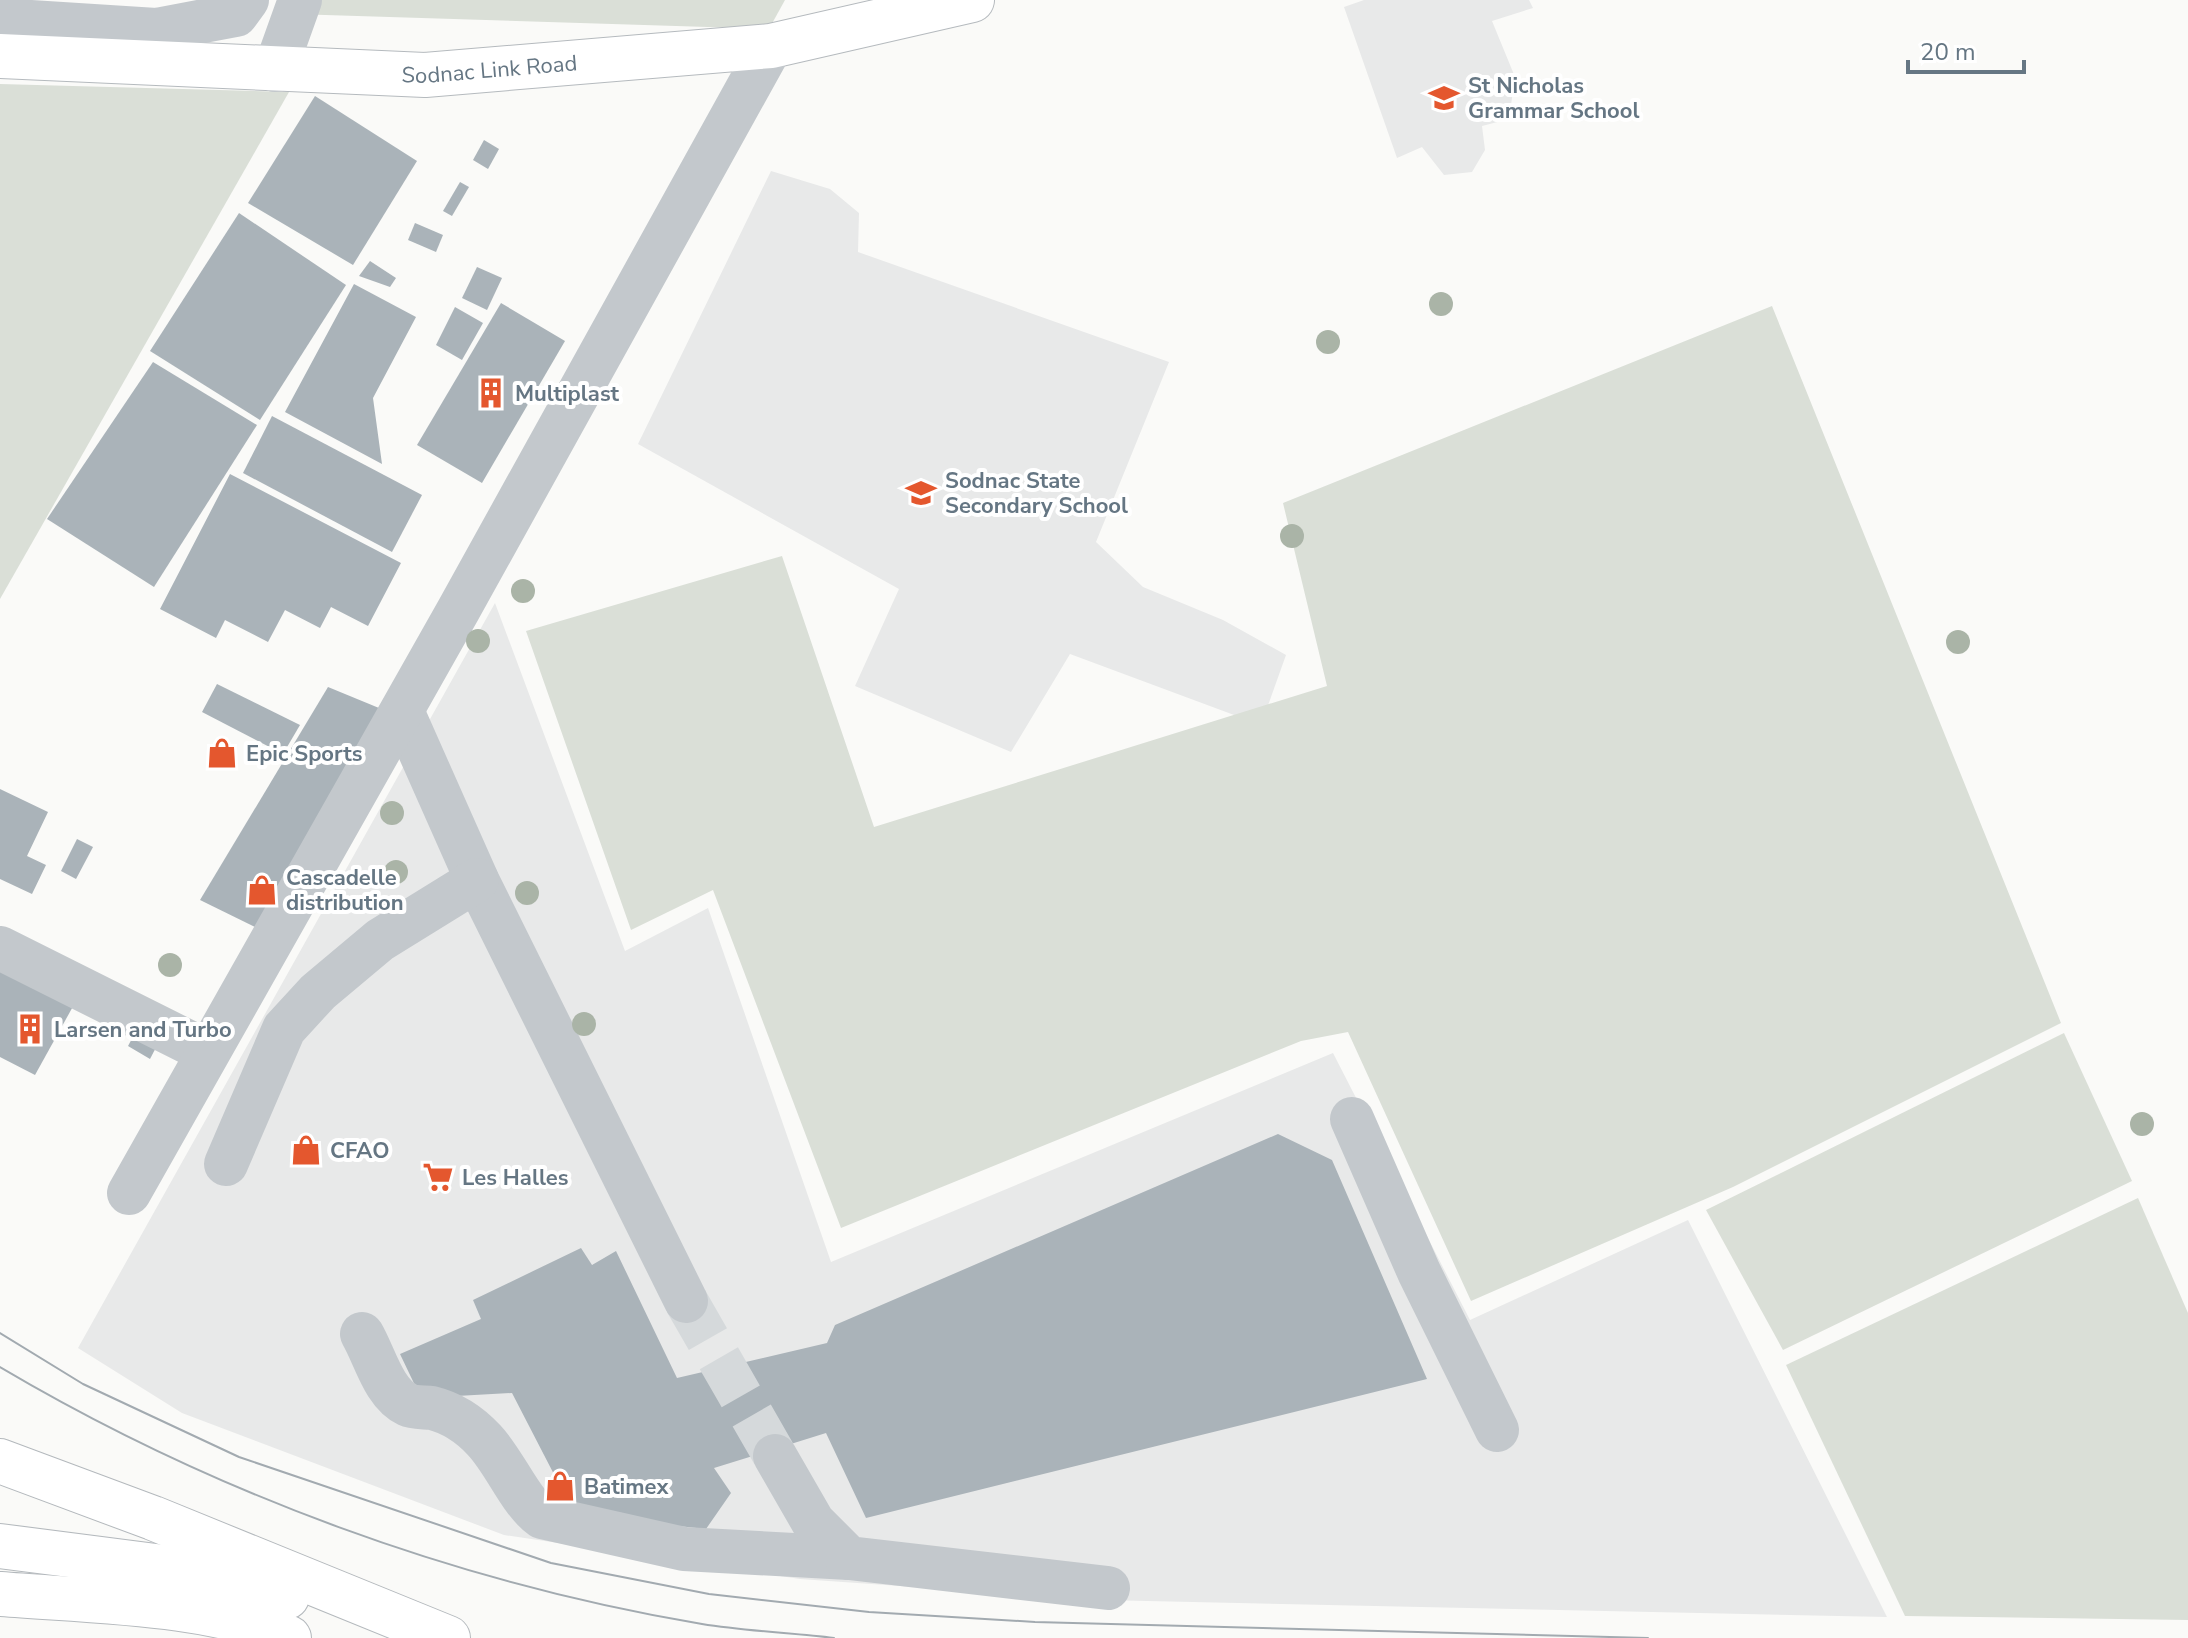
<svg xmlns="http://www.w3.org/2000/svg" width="2188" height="1638" font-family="'Nunito Sans',sans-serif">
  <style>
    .built { fill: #e8e9e9 }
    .green { fill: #dadfd7 }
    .building { fill: #aab3b9 }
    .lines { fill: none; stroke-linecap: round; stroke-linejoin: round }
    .minor-tunnel { stroke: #d5d9db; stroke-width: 44; stroke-dasharray: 44 22; stroke-linecap: butt }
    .major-casing { stroke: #b5babe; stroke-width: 46 }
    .highway-casing { stroke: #b4b9bd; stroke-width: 46 }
    .minor { stroke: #c3c8cc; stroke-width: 44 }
    .major { stroke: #fff; stroke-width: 44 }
    .highway { stroke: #fff; stroke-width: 44 }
    .tram { stroke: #a2aab0; stroke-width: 2 }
    .tree { fill: #aab4a7 }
    .labels { text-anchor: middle; stroke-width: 8; stroke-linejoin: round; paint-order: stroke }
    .street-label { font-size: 22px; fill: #657683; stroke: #fff }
    .poi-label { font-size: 22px; font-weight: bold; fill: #657683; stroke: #fff; text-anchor: start }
  </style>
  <rect width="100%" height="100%" fill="#fafaf8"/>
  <g class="built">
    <path d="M1364,0H1529L1533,8L1492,21L1515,77L1509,119L1482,126L1485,150L1472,172L1444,175L1422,147L1397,158L1344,7Z"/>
    <path d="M771,171L830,189L859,213L858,252L1169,362L1096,542L1143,587L1223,620L1286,655L1261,725L1070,654L1011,752L855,686L899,589L638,444Z"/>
    <path d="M495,603L625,951L708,908L831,1262L1333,1053L1470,1320L1688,1220L1887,1617L1102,1600L800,1579L504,1535L182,1413L78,1348Z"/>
  </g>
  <g class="green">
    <path d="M300,0H785L769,29L293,14Z"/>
    <path d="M0,84L289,92L0,599Z"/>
    <path d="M1772,306L2061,1023L1733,1187L1471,1301L1348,1032L1301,1041L841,1228L713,890L631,930L526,631L782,556L874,827L1327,686L1283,503Z"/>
    <path d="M2064,1033L2132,1181L1783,1350L1706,1210Z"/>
    <path d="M2138,1198L2188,1313V1620L1905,1616L1786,1365Z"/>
  </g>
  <g class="building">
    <path d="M315,96L417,161L353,265L248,203Z"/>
    <path d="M484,140L499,149L488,169L473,160Z"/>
    <path d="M460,182L469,187L452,216L443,211Z"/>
    <path d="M239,213L346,285L260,420L150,351Z"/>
    <path d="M415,223L443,235L436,252L408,240Z"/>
    <path d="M370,261L396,278L390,287L359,276Z"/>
    <path d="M477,267L502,278L487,310L462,298Z"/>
    <path d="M354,284L416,317L373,398L382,464L285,412Z"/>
    <path d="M501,303L565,341L482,483L417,445Z"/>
    <path d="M455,307L483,323L462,360L436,345Z"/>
    <path d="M153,362L257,425L154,587L47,519Z"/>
    <path d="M272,416L422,495L392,552L243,473Z"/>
    <path d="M230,474L401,563L368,626L331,607L320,628L285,610L268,642L225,620L216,638L160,609Z"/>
    <path d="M217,684L300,725L283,754L202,712Z"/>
    <path d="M328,687L379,708L259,929L200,900Z"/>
    <path d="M0,789L48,812L27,856L46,865L32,894L0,879Z"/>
    <path d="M77,839L93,847L76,879L61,871Z"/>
    <path d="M0,962L76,1001L35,1075L0,1057Z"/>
    <path d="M141,1022L163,1034L150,1059L128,1046Z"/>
    <path d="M1278,1134L1332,1160L1427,1379L866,1518L826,1433L714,1468L731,1493L706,1529L575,1515L512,1393L421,1398L400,1354L481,1319L473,1300L581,1248L592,1265L616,1251L677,1378L827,1343L835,1325Z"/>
  </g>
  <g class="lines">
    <path class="minor-tunnel" d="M686,1301L775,1456"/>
    <g class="major-casing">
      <g id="major">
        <path id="s1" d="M0,56L425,75L771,46L972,0"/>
      </g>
    </g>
    <g class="highway-casing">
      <g id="highway">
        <path d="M0,1461L153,1518L448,1638"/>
        <path d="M0,1546L171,1568L287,1597"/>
        <path d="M0,1594C83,1601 216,1602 289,1638"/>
      </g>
    </g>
    <g class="minor">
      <path d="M0,20L156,30L236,15L247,0"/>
      <path d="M275,70L300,0"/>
      <path d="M402,711L477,880L686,1301"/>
      <path d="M0,948L206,1051"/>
      <path d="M1352,1119L1419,1272L1497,1430"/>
      <path d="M226,1164L284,1029L318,992L380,940L477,880"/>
      <path d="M129,1193L459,609L771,46"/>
      <path d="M362,1334C375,1356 383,1393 408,1405C414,1408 425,1407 432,1408C452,1413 470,1425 484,1440C505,1462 520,1502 542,1517L684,1549L849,1558"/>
      <path d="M775,1456L813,1522L849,1558L1108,1588"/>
    </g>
    <use href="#major" class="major"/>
    <use href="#highway" class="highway"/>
    <g class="tram">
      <path d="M0,1333L83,1384L239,1457L551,1563L709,1594L869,1612L1035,1622L1648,1638"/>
      <path d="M0,1367C213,1493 458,1583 702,1624C746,1631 791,1633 834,1638"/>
    </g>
  </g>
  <g class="tree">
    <circle cx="1441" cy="304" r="12"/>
    <circle cx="1328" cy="342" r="12"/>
    <circle cx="1292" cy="536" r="12"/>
    <circle cx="523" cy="591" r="12"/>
    <circle cx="478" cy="641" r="12"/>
    <circle cx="1958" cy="642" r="12"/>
    <circle cx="392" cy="813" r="12"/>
    <circle cx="396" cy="872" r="12"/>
    <circle cx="527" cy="893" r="12"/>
    <circle cx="170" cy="965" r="12"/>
    <circle cx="584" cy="1024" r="12"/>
    <circle cx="2142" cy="1124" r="12"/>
  </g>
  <defs>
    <g id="school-bare" transform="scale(2.4)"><path d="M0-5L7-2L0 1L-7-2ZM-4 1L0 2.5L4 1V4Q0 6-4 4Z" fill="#e4572e" stroke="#fff" stroke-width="2.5" paint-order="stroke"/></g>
    <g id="building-bare" transform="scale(2.4)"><path d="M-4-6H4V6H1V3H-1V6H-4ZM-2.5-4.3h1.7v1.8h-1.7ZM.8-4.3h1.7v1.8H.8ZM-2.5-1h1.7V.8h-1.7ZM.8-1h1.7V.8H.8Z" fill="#e4572e" stroke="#fff" stroke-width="2.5" paint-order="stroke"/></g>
    <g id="shop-bare" transform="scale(2.4)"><path d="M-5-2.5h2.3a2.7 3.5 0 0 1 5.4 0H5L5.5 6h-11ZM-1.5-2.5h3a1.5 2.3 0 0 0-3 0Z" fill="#e4572e" stroke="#fff" stroke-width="2.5" paint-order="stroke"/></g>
    <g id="supermarket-bare" transform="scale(2.4)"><path d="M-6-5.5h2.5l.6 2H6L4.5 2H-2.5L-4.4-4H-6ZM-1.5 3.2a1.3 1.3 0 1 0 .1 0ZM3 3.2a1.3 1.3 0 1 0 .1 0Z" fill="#e4572e" stroke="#fff" stroke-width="2.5" paint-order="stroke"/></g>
  </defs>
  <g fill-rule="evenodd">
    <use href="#school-bare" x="1444" y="98"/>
    <use href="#building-bare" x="491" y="393"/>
    <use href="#school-bare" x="921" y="493"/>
    <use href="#shop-bare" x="222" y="753"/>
    <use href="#shop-bare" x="262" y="890"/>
    <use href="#building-bare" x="30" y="1029"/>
    <use href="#shop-bare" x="306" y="1150"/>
    <use href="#supermarket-bare" x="438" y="1177"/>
    <use href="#shop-bare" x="560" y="1486"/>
  </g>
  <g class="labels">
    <g class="street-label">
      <text dy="8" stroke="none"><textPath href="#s1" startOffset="490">Sodnac Link Road</textPath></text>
    </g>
    <g class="poi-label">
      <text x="1468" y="93">St Nicholas<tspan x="1468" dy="25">Grammar School</tspan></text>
      <text x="515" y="401">Multiplast</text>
      <text x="945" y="488">Sodnac State<tspan x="945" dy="25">Secondary School</tspan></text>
      <text x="246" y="761">Epic Sports</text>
      <text x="286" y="885">Cascadelle<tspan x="286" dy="25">distribution</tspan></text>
      <text x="54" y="1037">Larsen and Turbo</text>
      <text x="330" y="1158">CFAO</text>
      <text x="462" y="1185">Les Halles</text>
      <text x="584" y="1494">Batimex</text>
    </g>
  </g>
  <path d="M1908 60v12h116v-12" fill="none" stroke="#657683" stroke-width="4"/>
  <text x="1920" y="60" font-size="24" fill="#657683" stroke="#ffffff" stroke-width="6" paint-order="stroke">20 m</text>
</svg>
